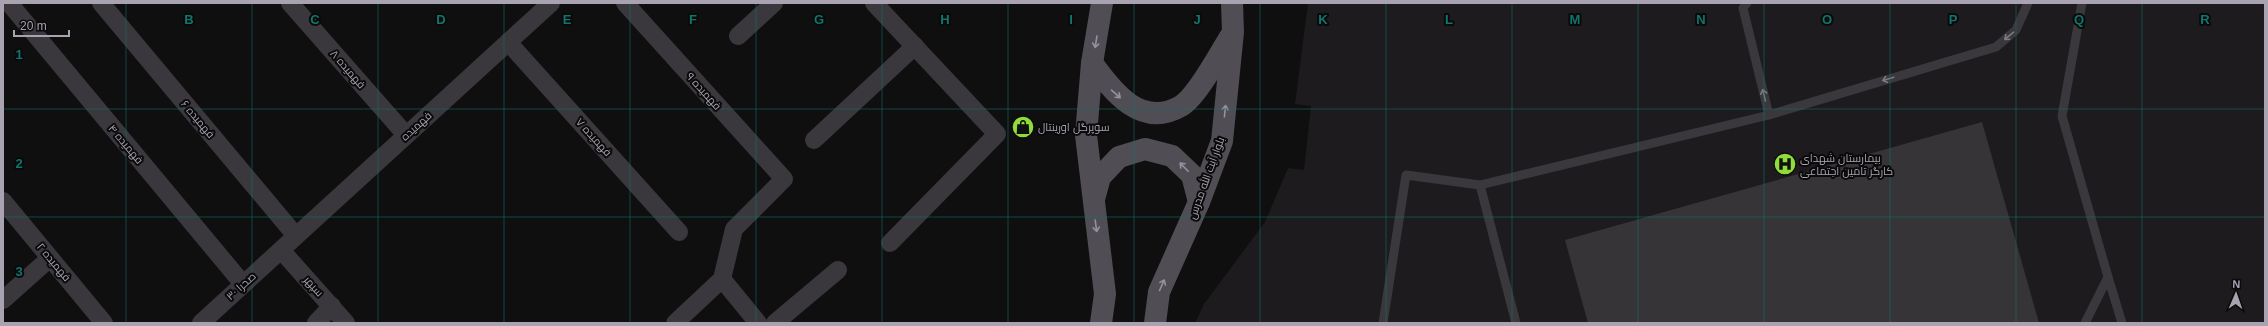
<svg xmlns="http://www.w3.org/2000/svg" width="2268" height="326" font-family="Helvetica,Cairo,sans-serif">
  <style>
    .built { fill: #1d1b1d }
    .building { fill: #373438 }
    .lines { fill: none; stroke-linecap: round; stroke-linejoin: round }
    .service { stroke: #3a383c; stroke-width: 9 }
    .minor { stroke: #3a383c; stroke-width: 18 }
    .primary { stroke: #514d54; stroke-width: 22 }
    .oneway { stroke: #7d7882 }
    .oneway2 { stroke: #97919e }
    .grid { fill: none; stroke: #0f766e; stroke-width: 1; stroke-opacity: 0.55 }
    .labels { text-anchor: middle; stroke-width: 4; stroke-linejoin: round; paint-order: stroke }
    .street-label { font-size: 11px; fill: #a9a2b0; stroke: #0b0a0b }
    .poi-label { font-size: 11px; fill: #a9a2b0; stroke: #0b0a0b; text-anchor: start }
    .grid-label { font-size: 13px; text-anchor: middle; font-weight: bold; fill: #0f766e; stroke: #0b0a0b; stroke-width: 4; stroke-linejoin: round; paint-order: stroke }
  </style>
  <rect width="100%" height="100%" fill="#100f10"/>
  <path class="built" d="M1308,3H2265V323H1195L1204,304L1265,222L1288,168L1304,170L1311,106L1295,104Z"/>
  <path class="building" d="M1982,122L2039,323H1588L1565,240Z"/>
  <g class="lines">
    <g class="service">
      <path d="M1747,3L1743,8L1769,115L1996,47L2016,30L2028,3"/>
      <path d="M2082,3L2062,116L2108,277L2085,323"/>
      <path d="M1480,185L1516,323"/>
      <path d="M2108,277L2122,323"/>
      <path d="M1383,323L1406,175L1480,185L1769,115"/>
    </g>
    <g class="minor">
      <path d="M9,3L243,284"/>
      <path d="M101,3L296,236"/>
      <path d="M290,3L406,135"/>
      <path d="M625,3L784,179L734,229L722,279L675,323"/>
      <path d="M874,3L997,134L890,243"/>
      <path d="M738,36L774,3"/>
      <path d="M508,42L679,232"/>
      <path d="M814,140L915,46"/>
      <path d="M3,201L104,323"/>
      <path d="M281,250L346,323"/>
      <path d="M722,279L758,323"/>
      <path d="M3,300L50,258"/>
      <path d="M201,323L551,3"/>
      <path d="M316,323L332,306"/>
      <path d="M775,323L838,270"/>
    </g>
    <g class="primary">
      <path d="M1092,63C1113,92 1141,129 1181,106C1197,97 1220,53 1230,37"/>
      <path d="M1094,199L1100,177L1119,157L1145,149L1172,156L1192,175L1199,202"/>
      <path d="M1101,323L1105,294L1086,135L1092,63L1102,3"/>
      <path d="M1155,323L1159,292L1199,202L1222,141L1233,32L1232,3"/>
    </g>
  </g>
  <defs><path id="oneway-shaft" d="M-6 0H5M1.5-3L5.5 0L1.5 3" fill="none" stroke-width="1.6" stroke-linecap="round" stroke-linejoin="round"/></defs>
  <g class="oneway">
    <use href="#oneway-shaft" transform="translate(2009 36) rotate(140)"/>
    <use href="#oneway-shaft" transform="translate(1888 79) rotate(163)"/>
    <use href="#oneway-shaft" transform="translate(1764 95) rotate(-103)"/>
  </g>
  <g class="oneway2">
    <use href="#oneway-shaft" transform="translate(1096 42) rotate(99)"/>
    <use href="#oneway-shaft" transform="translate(1116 94) rotate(41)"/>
    <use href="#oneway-shaft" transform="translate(1225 111) rotate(-84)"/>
    <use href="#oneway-shaft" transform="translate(1184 167) rotate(-135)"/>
    <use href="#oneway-shaft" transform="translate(1096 226) rotate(82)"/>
    <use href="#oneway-shaft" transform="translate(1162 285) rotate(-66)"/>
  </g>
  <path class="grid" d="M126,3V323M252,3V323M378,3V323M504,3V323M630,3V323M756,3V323M882,3V323M1008,3V323M1134,3V323M1260,3V323M1386,3V323M1512,3V323M1638,3V323M1764,3V323M1890,3V323M2016,3V323M2142,3V323M3,109H2265M3,217H2265"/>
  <defs>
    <g id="shop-disc" transform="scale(1.15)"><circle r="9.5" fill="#8fdc3b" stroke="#0b0a0b"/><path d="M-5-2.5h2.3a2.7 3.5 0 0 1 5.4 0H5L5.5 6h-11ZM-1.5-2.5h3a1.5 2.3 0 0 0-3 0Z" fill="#111"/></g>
    <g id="hospital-disc" transform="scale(1.15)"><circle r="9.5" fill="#8fdc3b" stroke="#0b0a0b"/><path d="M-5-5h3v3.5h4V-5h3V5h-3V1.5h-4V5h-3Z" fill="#111"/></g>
  </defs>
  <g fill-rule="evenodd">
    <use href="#shop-disc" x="1023" y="127"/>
    <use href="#hospital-disc" x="1785" y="164"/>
  </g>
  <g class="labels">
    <g class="street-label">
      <text transform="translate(348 69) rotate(49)" y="4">فهمیده ۸</text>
      <text transform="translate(704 91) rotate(48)" y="4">فهمیده ۹</text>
      <text transform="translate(198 119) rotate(50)" y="4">فهمیده ۶</text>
      <text transform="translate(416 126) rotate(-42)" y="4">فهمیده</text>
      <text transform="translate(594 137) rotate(48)" y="4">فهمیده ۷</text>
      <text transform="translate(126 144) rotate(50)" y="4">فهمیده ۴</text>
      <text transform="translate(1206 178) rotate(-70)" y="4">بلوار آیت الله مدرس</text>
      <text transform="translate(54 262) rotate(50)" y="4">فهمیده ۲</text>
      <text transform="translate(241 286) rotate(-42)" y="4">صحرا ۳۰</text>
      <text transform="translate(314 286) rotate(48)" y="4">سپهر</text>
    </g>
    <g class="poi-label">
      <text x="1038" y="131">سوپرگل اورینتال</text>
      <text x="1800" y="162">بیمارستان شهدای<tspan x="1800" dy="13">کارگر تامین اجتماعی</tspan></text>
    </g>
  </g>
  <g class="grid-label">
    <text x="189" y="24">B</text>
    <text x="315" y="24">C</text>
    <text x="441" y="24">D</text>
    <text x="567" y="24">E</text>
    <text x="693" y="24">F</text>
    <text x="819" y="24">G</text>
    <text x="945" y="24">H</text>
    <text x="1071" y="24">I</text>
    <text x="1197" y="24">J</text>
    <text x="1323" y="24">K</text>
    <text x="1449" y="24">L</text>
    <text x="1575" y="24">M</text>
    <text x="1701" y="24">N</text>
    <text x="1827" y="24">O</text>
    <text x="1953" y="24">P</text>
    <text x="2079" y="24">Q</text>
    <text x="2205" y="24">R</text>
    <text x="19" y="59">1</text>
    <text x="19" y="168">2</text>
    <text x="19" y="276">3</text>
  </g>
  <rect width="2268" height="326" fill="none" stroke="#a9a2b0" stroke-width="8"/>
  <g transform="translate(2236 294) rotate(2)" stroke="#0b0a0b" stroke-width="3" paint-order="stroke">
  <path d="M0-3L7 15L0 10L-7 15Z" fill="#a9a2b0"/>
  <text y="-6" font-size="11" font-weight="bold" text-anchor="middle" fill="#a9a2b0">N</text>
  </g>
  <path d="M14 30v6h55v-6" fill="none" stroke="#a9a2b0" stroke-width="2"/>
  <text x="20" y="30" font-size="12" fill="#a9a2b0" stroke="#0b0a0b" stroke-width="3" paint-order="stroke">20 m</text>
</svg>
